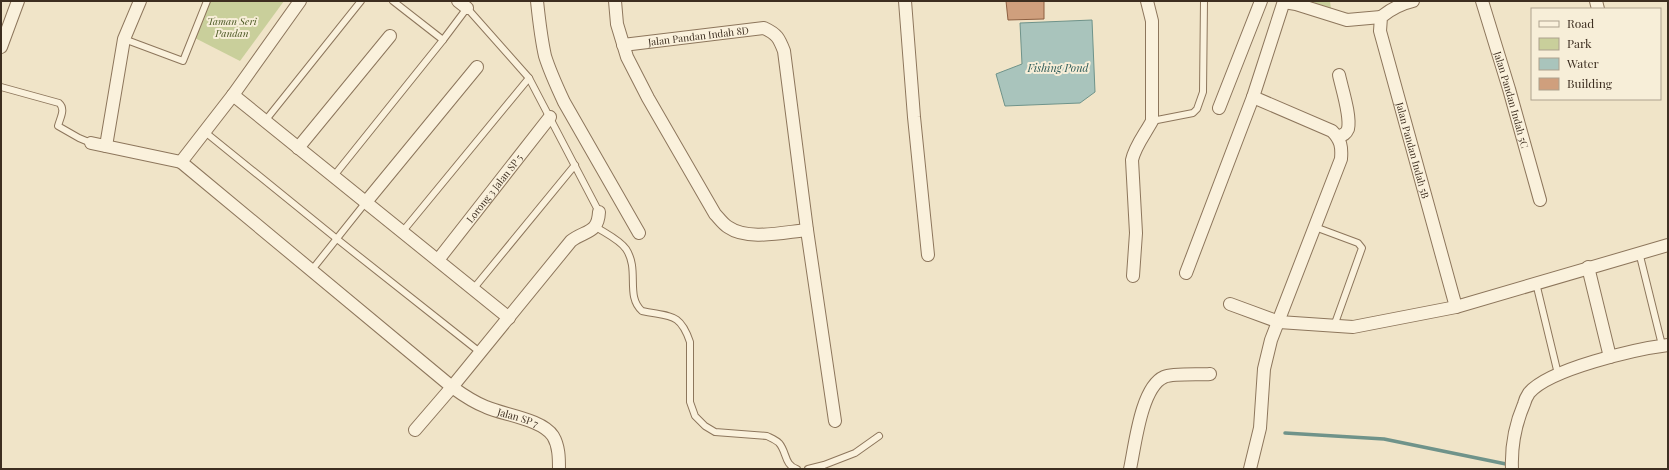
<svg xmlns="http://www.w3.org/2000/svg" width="1669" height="470" font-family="'Playfair Display',serif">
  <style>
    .green { fill: #c9cf9b }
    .water { fill: #a9c4bc; stroke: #6f938a }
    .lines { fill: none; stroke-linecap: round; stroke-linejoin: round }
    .stream { stroke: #6f938a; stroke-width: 3.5 }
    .building { fill: #cf9f7d; stroke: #8d5f41 }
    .lane-casing { stroke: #8d765c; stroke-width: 8 }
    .street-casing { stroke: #8d765c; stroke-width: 14 }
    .lane { stroke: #faf1dc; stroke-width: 6 }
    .street { stroke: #faf1dc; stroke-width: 12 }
    .labels { text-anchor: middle; stroke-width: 4; stroke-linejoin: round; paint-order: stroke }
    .park-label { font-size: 10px; font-style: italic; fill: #4d5a26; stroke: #f7eed8 }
    .street-label { font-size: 10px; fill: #3d2e20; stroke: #f7eed8 }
    .water-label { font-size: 11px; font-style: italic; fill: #2f5d5a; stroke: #f7eed8 }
  </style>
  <rect width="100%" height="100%" fill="#f0e4c8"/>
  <g class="green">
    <path d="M208,1H284L240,61L193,37Z"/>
    <path d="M1310,1H1330L1331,9Z"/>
  </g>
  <path class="water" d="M1092,20L1095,92L1080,103L1005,106L996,74L1022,64L1020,23Z"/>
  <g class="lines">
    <path class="stream" d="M1285,433L1384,439L1506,464"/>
  </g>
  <path class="building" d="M1006,1H1044V19L1008,20Z"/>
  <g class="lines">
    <g class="lane-casing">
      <g id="lane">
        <path d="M393,1L443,40L467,8L529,78L599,212"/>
        <path d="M124,39L183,61L207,1"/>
        <path d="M1,87L59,103C66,109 60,118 58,126L79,138L91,143"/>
        <path d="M265,121L361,1"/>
        <path d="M1152,121L1193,113L1197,109L1203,92L1204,1"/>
        <path d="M205,132L337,239L481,353"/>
        <path d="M333,177L443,40"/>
        <path d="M596,227C605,233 620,240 626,249C640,270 625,296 642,311C670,317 680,312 690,342V402L695,416L705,426L715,432L767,436C771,438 776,440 779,443C787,452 784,465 797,469"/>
        <path d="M1315,227L1358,243L1362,248L1334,326"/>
        <path d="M403,231L529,78"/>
        <path d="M1639,252L1662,345"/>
        <path d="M311,271L366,202"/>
        <path d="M1536,283L1558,374"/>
        <path d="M474,288L575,165"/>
        <path d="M808,469L824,465L855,453L879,436"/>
      </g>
    </g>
    <g class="street-casing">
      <g id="street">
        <path d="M300,1L233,95L181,162L452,387L571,241C585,230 598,234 599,212"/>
        <path d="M458,1L467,8"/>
        <path d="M537,1C539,20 541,38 545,56C550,72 557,87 564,102L639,233"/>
        <path d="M615,1L617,24L627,57L648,98L715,214C719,218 723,224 728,227C748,241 784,232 807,230"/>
        <path d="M905,1L914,117L928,255"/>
        <path id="s1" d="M1413,1C1400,4 1391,9 1381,17L1380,31L1456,307"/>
        <path id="s2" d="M1482,1L1509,89L1540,200"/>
        <path d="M1596,1L1598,9"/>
        <path d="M1284,2L1296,4L1347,20L1381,17"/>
        <path id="s3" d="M623,45L764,28C777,34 779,38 784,51L807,230L835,421"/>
        <path d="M1,47L18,1"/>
        <path d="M233,95L509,318"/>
        <path d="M1219,108L1261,1"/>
        <path d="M1338,137C1343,135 1346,134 1348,129C1351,116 1342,89 1339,75"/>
        <path d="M91,143L181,162"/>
        <path d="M106,146L124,39L140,1"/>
        <path d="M298,148L390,36"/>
        <path d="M366,202L477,67"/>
        <path id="s4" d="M438,260L550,117"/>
        <path d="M1588,267L1610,357"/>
        <path d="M1186,273L1253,97"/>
        <path d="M1133,276L1136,233L1132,160C1135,146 1145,134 1152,121V21L1147,1"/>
        <path d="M1230,304L1279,322L1353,327L1456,307L1668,245"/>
        <path id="s5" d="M415,430L452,387C463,395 473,402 486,407C504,415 542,419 553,436C559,446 559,458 559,469"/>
        <path d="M1130,469C1135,446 1141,387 1164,377C1173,373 1200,375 1210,374"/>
        <path d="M1250,469L1260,428L1264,369L1271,340L1341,159C1342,147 1341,140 1332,131L1253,97L1284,1"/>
        <path d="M1512,469C1511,446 1515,425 1524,404C1525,400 1527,396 1529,393C1549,369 1636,349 1668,345"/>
      </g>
    </g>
    <use href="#lane" class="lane"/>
    <use href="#street" class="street"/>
  </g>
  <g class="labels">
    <g class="park-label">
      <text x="232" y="25">Taman Seri<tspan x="232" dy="12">Pandan</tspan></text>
    </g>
    <g class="street-label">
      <text dy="4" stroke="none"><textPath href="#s3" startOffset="76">Jalan Pandan Indah 8D</textPath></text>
      <text dy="4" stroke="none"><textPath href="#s2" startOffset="103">Jalan Pandan Indah 5C</textPath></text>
      <text dy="4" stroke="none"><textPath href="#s1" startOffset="174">Jalan Pandan Indah 5B</textPath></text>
      <text dy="4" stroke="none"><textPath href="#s4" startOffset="91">Lorong 3 Jalan SP 5</textPath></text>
      <text dy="4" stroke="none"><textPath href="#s5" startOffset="130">Jalan SP 7</textPath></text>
    </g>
    <g class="water-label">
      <text x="1058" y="72">Fishing Pond</text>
    </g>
  </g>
  <rect width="1669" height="470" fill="none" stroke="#3d2e20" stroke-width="4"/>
  <rect x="1531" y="8" width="130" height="92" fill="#f7eed8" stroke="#ada18e"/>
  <rect x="1539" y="21" width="20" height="6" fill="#faf1dc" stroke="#ada18e"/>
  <text x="1567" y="28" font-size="12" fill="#3d2e20">Road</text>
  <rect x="1539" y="38" width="20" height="12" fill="#c9cf9b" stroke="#ada18e"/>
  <text x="1567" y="48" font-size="12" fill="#3d2e20">Park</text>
  <rect x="1539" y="58" width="20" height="12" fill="#a9c4bc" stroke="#ada18e"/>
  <text x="1567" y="68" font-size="12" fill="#3d2e20">Water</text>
  <rect x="1539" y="78" width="20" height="12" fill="#cf9f7d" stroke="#ada18e"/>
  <text x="1567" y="88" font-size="12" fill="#3d2e20">Building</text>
</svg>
